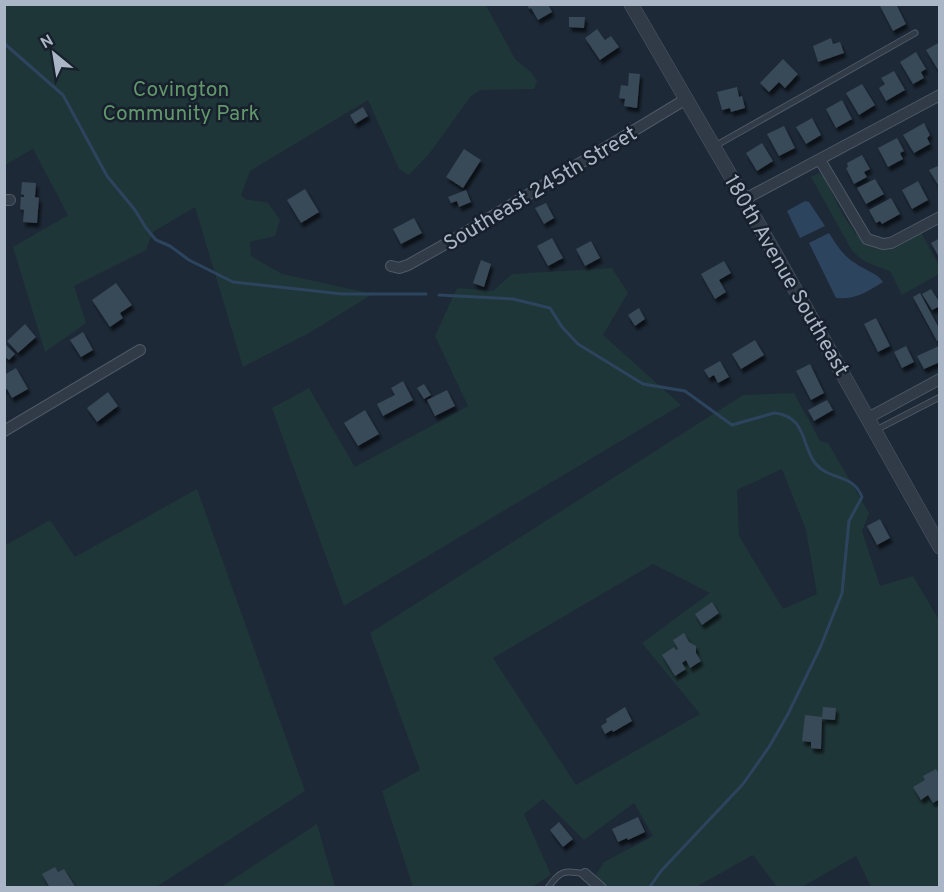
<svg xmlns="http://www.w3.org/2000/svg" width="944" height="892" font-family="Overpass,sans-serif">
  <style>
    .green { fill: #1f3638; fill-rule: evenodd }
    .water { fill: #2d445e }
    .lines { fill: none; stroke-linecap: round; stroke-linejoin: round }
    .stream { stroke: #2d445e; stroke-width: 3 }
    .building { fill: #394858; filter: url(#shadow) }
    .service-casing { stroke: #4e5966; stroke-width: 7 }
    .minor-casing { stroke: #4e5966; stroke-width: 12 }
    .tertiary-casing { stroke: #4e5966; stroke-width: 15 }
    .service { stroke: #313b48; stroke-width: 5 }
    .minor { stroke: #313b48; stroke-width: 10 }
    .tertiary { stroke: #313b48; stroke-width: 14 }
    .labels { text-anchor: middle; stroke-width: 5; stroke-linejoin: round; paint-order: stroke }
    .park-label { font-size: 21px; fill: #61976b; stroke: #17202c }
    .street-label { font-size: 21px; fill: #aab6c5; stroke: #17202c }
  </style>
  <defs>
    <filter id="shadow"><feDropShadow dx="2.5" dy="4.5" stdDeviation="1.5" flood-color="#0009"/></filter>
  </defs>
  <rect width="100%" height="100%" fill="#1d2937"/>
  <g class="green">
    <path d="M5,5H486L515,59L531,72L537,81L534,89L480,90L471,96L429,154L409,175L399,169L368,100L250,171L241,195L245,199L268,203L280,220L275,236L250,242L251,256L282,274L373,294L309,333L243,367L195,207L153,232L146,250L74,286L86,323L45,352L13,247L68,215L33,149L5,165Z"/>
    <path d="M819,173L824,177C837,201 858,260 893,248C902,244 912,237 921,232L939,266V274L902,295L890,271C875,266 861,262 851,249L811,177Z"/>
    <path d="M612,268L628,293L603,335L681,405L344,606L272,408L309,388L355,467L468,406L435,336L457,288L493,291L512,274Z"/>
    <path d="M794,393L820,441L828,443L869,513L862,531L880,586L913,576L939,620V887H871L856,856L802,887H777L753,855L696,887H588L604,862L653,836L634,803L584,840L543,799L524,814L551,875L532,887H413L382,791L420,770L370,633L743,395ZM782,469L806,530L817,594L783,609L739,536L737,490ZM653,564L710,593L642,643L700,714L576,785L493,658Z"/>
    <path d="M197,489L305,791L156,887H5L4,546L50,520L75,557Z"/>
    <path d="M317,824L335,887H221Z"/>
  </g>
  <g class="water">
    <path d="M805,201L809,202L825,226L800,238L787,211Z"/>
    <path d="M829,233C836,244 843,256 855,263C864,270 876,272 883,282C867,292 855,300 836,298L809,243Z"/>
  </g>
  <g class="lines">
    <g class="stream">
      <path d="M4,41L6,45L63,95L107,176L135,210L146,228L156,240L170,246L189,260L233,282L342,294H426"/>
      <path d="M439,295L513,299L550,308L562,327L578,344L643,384L685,391L732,425L774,413C807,416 801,445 815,463C829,481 853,473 862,497L849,521L842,593L820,648L788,714L769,747L743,784L661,871L649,888"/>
    </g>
  </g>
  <g class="building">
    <path d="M527,4H548L552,12L538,20L531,8L529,9Z"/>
    <path d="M879,4H896L906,24L893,31Z"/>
    <path d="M569,17H585L584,28L569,27Z"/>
    <path d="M597,29L605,40L611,36L619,47L600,60L585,38Z"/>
    <path d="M831,38L833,44L840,42L844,53L818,62L813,46Z"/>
    <path d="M940,42V73L926,50Z"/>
    <path d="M916,52L926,69L921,72L924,78L913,84L900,62Z"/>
    <path d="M783,59L798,74L785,88L779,82L769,92L760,83Z"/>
    <path d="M894,71L905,90L886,101L879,88L885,84L881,78Z"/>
    <path d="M629,73L640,74L637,108L624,106L625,99L619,98L621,85L628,86Z"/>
    <path d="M862,84L875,105L859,115L846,93Z"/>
    <path d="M737,87L739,97L742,96L745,108L731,112L730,108L722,110L717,92Z"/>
    <path d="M842,100L852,119L836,128L826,109Z"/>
    <path d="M363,107L368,116L355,124L350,115Z"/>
    <path d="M812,118L821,135L806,144L796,127Z"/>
    <path d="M924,123L930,135L927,138L930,144L914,153L903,135Z"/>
    <path d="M784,126L795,148L779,156L767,134Z"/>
    <path d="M897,138L904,151L900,153L903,159L888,167L878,148Z"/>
    <path d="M762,143L773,161L757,171L746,153Z"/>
    <path d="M464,149L481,160L463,188L446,177Z"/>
    <path d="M862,155L870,169L864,172L867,177L854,184L846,168L848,167L847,163Z"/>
    <path d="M940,165V188L929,170Z"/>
    <path d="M875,179L884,194L866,204L857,188Z"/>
    <path d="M918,181L928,200L912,209L902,190Z"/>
    <path d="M22,182L36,183L35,197L39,198L37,223L23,222L24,210L20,209L21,197H24V195L21,194Z"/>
    <path d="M305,189L319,212L301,223L287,200Z"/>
    <path d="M466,190L471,202L459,207L457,201L451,203L448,197Z"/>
    <path d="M891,198L900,214L882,224L880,221L876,223L869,210Z"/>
    <path d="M546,203L554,218L544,224L535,208Z"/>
    <path d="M414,218L422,233L401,244L393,229Z"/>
    <path d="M552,238L563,258L548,266L537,246Z"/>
    <path d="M940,238V259L931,243Z"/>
    <path d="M591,241L600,258L585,266L576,249Z"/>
    <path d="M481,260L491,264L484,287L473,283Z"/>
    <path d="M724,261L731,273L719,280L726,292L715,299L701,274Z"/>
    <path d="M116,283L132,305L120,313L123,318L110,327L92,300Z"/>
    <path d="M931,289L940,303V306L932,310L922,294Z"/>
    <path d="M920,293L940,330V339L937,341L913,297Z"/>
    <path d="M639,308L645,319L635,326L628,315Z"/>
    <path d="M876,318L890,346L878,352L864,324Z"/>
    <path d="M25,324L36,337L18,353L7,341Z"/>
    <path d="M83,332L93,350L81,357L70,340Z"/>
    <path d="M755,340L764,355L741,369L732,354Z"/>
    <path d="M4,343L15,354L9,360L4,356Z"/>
    <path d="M906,346L914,362L902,368L894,352Z"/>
    <path d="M939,346L940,362L924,369L917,356Z"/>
    <path d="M720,361L729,377L718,383L714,375L709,378L704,370Z"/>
    <path d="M810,364L824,393L811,400L796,371Z"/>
    <path d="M16,368L28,389L12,398L7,389L4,390V375Z"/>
    <path d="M403,381L413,400L383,416L377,404L395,395L391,388Z"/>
    <path d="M424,384L431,395L424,399L417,388Z"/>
    <path d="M447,390L455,406L435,416L427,400Z"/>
    <path d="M108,392L118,406L97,422L87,408Z"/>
    <path d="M827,400L833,410L814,421L808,410Z"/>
    <path d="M365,410L379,434L358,446L344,423Z"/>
    <path d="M880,519L890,538L877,545L867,526Z"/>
    <path d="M712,602L719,613L702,625L695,614Z"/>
    <path d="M684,633L689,642L696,646V653L701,661L690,668L686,660L682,663L686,669L675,676L662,655L674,647L676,650L678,649L673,640Z"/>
    <path d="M625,707L632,721L613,732L612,730L605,734L601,726L607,722L606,719Z"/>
    <path d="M823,707L836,708L835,720L822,719L821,749L811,748V742L802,741L805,715L822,717Z"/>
    <path d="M936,769L940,775V799L933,803L928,795L921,800L913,787L925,780L923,776Z"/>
    <path d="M638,817L645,832L628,840L627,838L618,842L612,829Z"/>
    <path d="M559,822L573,839L563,847L550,830Z"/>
    <path d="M55,867L58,872L64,869L76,888H50L42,874Z"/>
  </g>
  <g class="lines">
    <g class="service-casing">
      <g id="service">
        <path d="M715,146L915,33"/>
        <path d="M876,430L940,397"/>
        <path d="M548,888C560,870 565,870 585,874"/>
      </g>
    </g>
    <g class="minor-casing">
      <g id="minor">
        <path d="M820,160L867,239L883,244L891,243L940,217"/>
        <path d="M745,199L940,95"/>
        <path d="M4,200H10"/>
        <path d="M391,266L399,268L408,265L458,237L686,99"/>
        <path d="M868,418L940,379"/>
        <path d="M4,431L140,350"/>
        <path d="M585,874L601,888"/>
      </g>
    </g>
    <g class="tertiary-casing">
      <path id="tertiary" d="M631,4L751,211L940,547"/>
    </g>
    <use href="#service" class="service"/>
    <use href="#minor" class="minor"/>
    <use href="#tertiary" class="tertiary"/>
  </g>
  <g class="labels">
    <g class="park-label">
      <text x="181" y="96">Covington<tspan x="181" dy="24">Community Park</tspan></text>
    </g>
    <g class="street-label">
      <text transform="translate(540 188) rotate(-31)" y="7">Southeast 245th Street</text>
      <text transform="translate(787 275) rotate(60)" y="7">180th Avenue Southeast</text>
    </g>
  </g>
  <rect width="944" height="892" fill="none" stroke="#aab6c5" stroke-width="12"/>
  <g transform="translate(54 54) rotate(330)" stroke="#17202c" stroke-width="4.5" paint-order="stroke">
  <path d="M0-4.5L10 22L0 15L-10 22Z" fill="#aab6c5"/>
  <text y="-9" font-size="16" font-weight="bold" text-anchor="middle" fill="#aab6c5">N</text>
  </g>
</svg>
